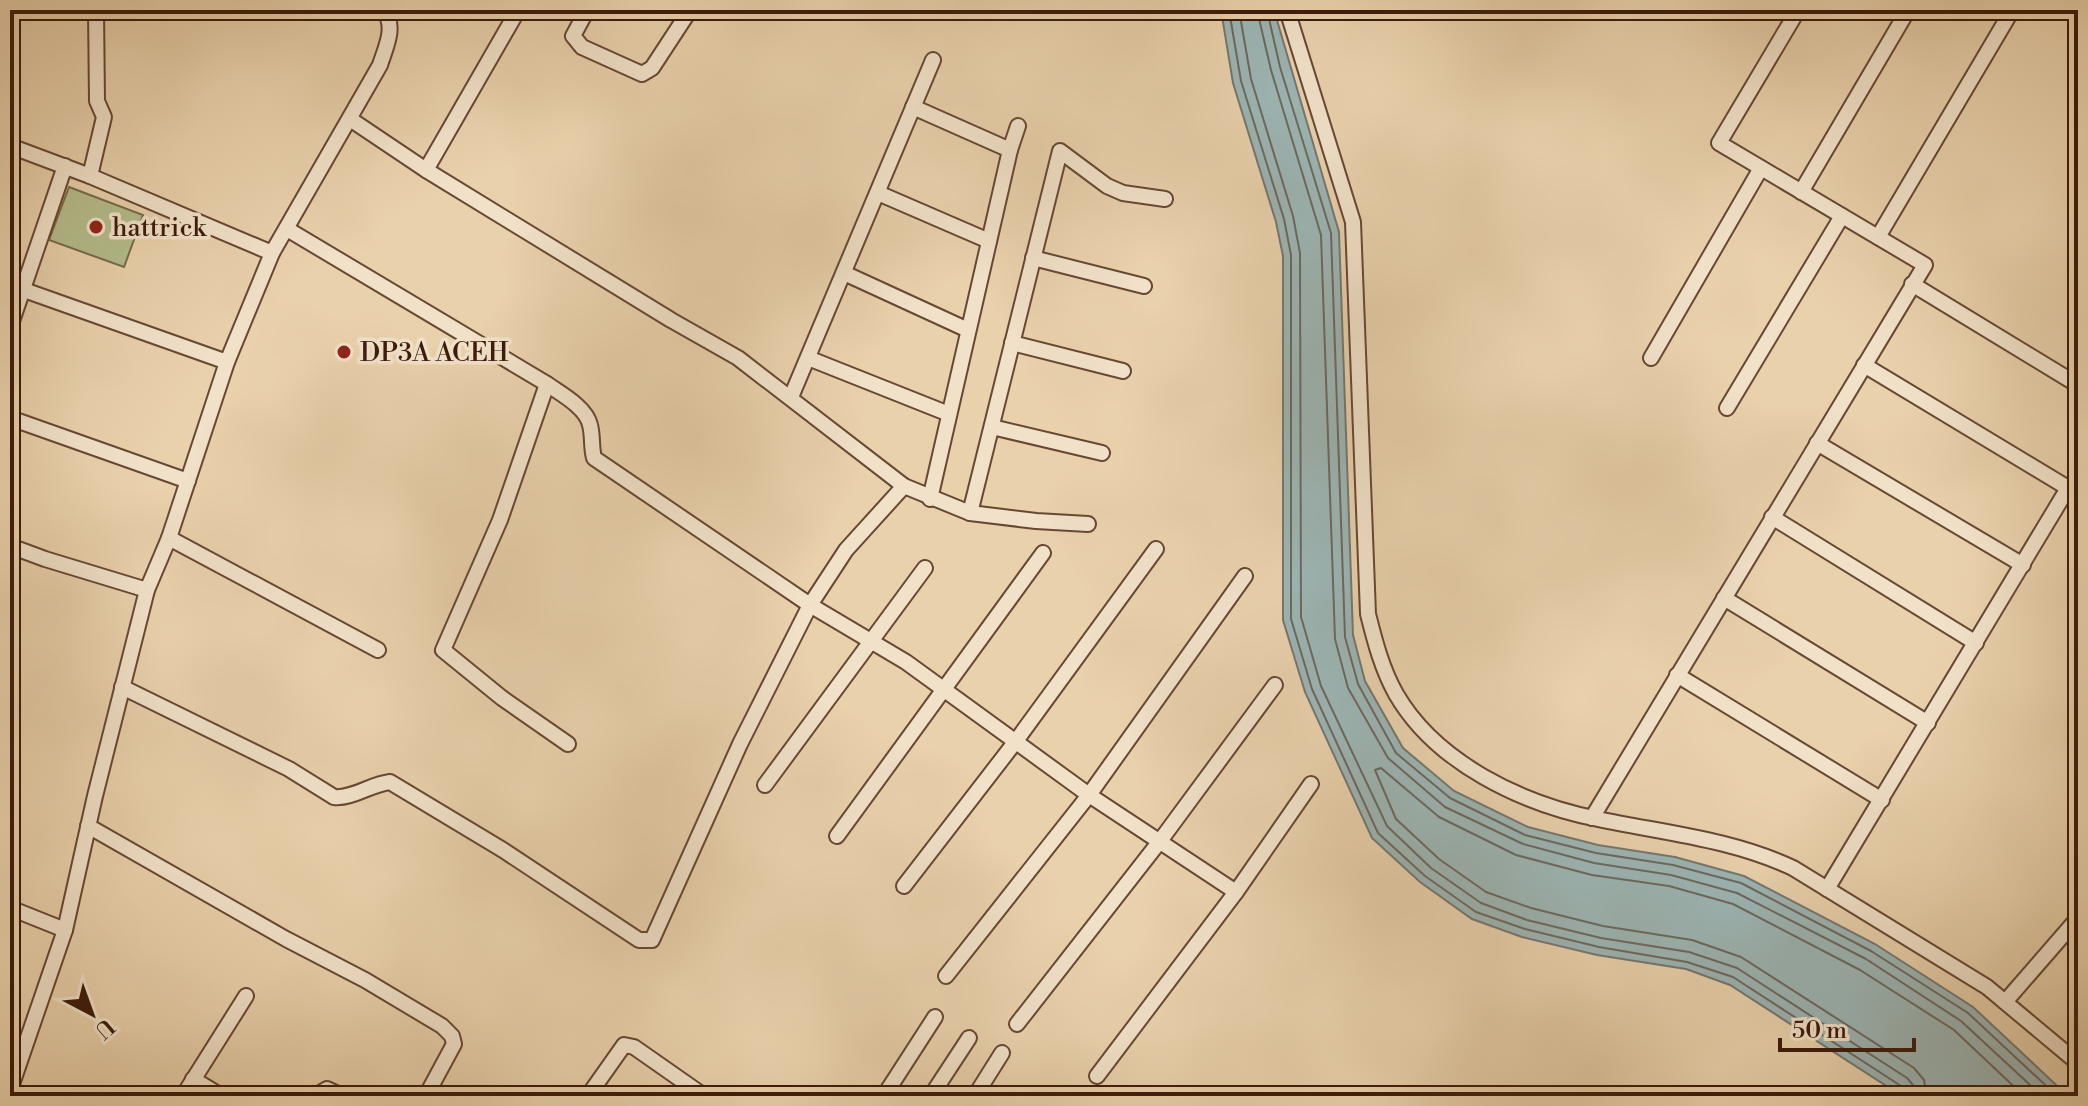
<svg xmlns="http://www.w3.org/2000/svg" width="2088" height="1106" font-family="'Libre Bodoni',serif">
  <style>
    .green { fill: #b4bc8c; stroke: #786c4c; stroke-width: 2 }
    .water { fill: #9cb5b4; stroke: #767770; stroke-width: 2 }
    .lines { fill: none; stroke-linecap: round; stroke-linejoin: round }
    .shore { stroke: #6c6860; stroke-width: 2 }
    .minor-casing { stroke: #674833; stroke-width: 18 }
    .minor { stroke: #f1e1c9; stroke-width: 14 }
    .poi-dot { fill: #8f2418; stroke: #f1e1c9; stroke-width: 3 }
    .labels { text-anchor: middle; stroke-width: 7; stroke-linejoin: round; paint-order: stroke }
    .poi-label { font-size: 26px; fill: #3c1b0b; stroke: #f1e1c9; text-anchor: start }
  </style>
  <rect width="100%" height="100%" fill="#e9d1ac"/>
  <filter id="stains"><feTurbulence type="fractalNoise" baseFrequency=".0025" numOctaves="4"/><feColorMatrix values="0 0 0 0 .2 0 0 0 0 .09 0 0 0 0 .02 0 0 0 .5 -.17"/></filter>
  <radialGradient id="worn" r=".72"><stop offset=".6" stop-color="#630" stop-opacity="0"/><stop offset="1" stop-color="#630" stop-opacity=".3"/></radialGradient>
  <path class="green" d="M69,187L143,215L124,267L49,240Z"/>
  <path class="water" d="M1221,10H1274L1339,232L1353,635L1365,681L1403,748L1454,791L1528,827L1598,845L1675,857L1744,876L1875,944L1973,1007L2068,1096H1902L1730,985L1686,969L1597,955L1522,937L1472,919L1420,882L1372,838L1305,692L1283,620V256L1276,222L1233,83Z"/>
  <g class="lines">
    <g class="shore">
      <path d="M1229,10L1241,81L1284,219L1291,255V619L1312,689L1378,833L1425,876L1476,912L1525,929L1599,947L1687,962L1733,977L1901,1086L1905,1096"/>
      <path d="M1239,10L1251,79L1293,216L1300,253L1301,617L1321,686L1387,826L1431,868L1481,903L1527,920L1601,938L1689,952L1737,968L1907,1078L1913,1085L1915,1096"/>
      <path d="M1257,10L1271,70L1321,235L1335,639L1348,688L1388,758L1445,807L1523,844L1594,863L1671,875L1737,893L1866,959L1961,1021L2042,1096"/>
      <path d="M1267,10L1280,67L1331,233L1345,637L1358,684L1396,753L1450,798L1525,835L1596,853L1673,865L1741,883L1871,951L1968,1013L2057,1096"/>
      <path d="M1927,1096L1924,1080L1914,1068L1741,957L1692,940L1603,926L1531,908L1486,892L1439,859L1396,819L1375,770L1381,768L1439,817L1516,855L1592,875L1669,886L1733,904L1860,970L1954,1030L2024,1096"/>
    </g>
    <g class="minor-casing">
      <g id="minor">
        <path d="M587,10L573,36L582,47L642,74L652,68L690,10"/>
        <path d="M1287,10L1353,222L1368,614C1375,642 1382,669 1396,694C1436,763 1522,804 1598,819C1664,833 1731,839 1793,868L1987,987L2078,1063"/>
        <path d="M913,107L1010,150"/>
        <path d="M350,119L426,170L671,320L738,358L904,486L970,513L1036,521L1088,524"/>
        <path d="M10,146L90,176L272,253"/>
        <path d="M426,170L514,17"/>
        <path d="M90,176L104,117L97,101L96,10"/>
        <path d="M1801,192L1908,10"/>
        <path d="M878,193L989,241"/>
        <path d="M287,229L547,384C561,394 586,407 590,425C593,436 591,447 594,458L810,605L906,662L1089,795L1236,892"/>
        <path d="M1878,237L2011,12"/>
        <path d="M1033,258L1144,286"/>
        <path d="M844,273L968,330"/>
        <path d="M1912,284L2078,385"/>
        <path d="M24,290L227,362"/>
        <path d="M10,327L65,166"/>
        <path d="M1012,343L1123,371"/>
        <path d="M808,358L949,414"/>
        <path d="M1651,358L1761,168"/>
        <path d="M547,384L500,520L443,650L502,698L568,744"/>
        <path d="M791,397L933,60"/>
        <path d="M1727,408L1842,216"/>
        <path d="M10,418L188,481"/>
        <path d="M992,427L1102,453"/>
        <path d="M1817,443L2023,565"/>
        <path d="M930,499L1010,150L1018,126"/>
        <path d="M970,513L1060,151L1107,186L1123,193L1165,199"/>
        <path d="M1772,517L1976,643"/>
        <path d="M169,538L378,650"/>
        <path d="M10,546L45,559L147,590"/>
        <path d="M1724,598L1928,723"/>
        <path d="M1677,675L1882,800"/>
        <path d="M122,687L289,769L334,797C352,799 371,784 390,782L503,850L639,940H652L740,744L810,605L846,550L904,486"/>
        <path d="M765,785L925,568"/>
        <path d="M1592,818L1925,265L1719,143L1798,10"/>
        <path d="M88,826L286,939L365,980L442,1026L452,1036L454,1044L426,1096"/>
        <path d="M837,836L1043,553"/>
        <path d="M904,886L1016,741L1156,549"/>
        <path d="M1827,889L2068,488L1864,365"/>
        <path d="M10,908L65,930"/>
        <path d="M946,976L1089,795L1245,576"/>
        <path d="M2005,1002L2078,918"/>
        <path d="M1017,1024L1160,841L1275,685"/>
        <path d="M1097,1076L1236,892L1311,784"/>
        <path d="M193,1079L221,1096"/>
        <path d="M10,1090L65,930L95,796L147,590L169,538L227,362L272,253L380,65C386,46 396,28 384,10"/>
        <path d="M183,1096L246,996"/>
        <path d="M315,1096L327,1089L342,1096"/>
        <path d="M588,1096L624,1045L634,1047L704,1096"/>
        <path d="M884,1096L935,1017"/>
        <path d="M931,1096L969,1038"/>
        <path d="M975,1096L1002,1053"/>
      </g>
    </g>
    <use href="#minor" class="minor"/>
  </g>
  <g class="poi-dot">
    <circle cx="96" cy="227" r="8"/>
    <circle cx="344" cy="352" r="8"/>
  </g>
  <g class="labels">
    <g class="poi-label">
      <text x="112" y="236">hattrick</text>
      <text x="360" y="361">DP3A ACEH</text>
    </g>
  </g>
  <rect width="2088" height="1106" fill="none" stroke="#e9d1ac" stroke-width="40"/>
  <rect x="12" y="12" width="2064" height="1082" fill="none" stroke="#3c1b0b" stroke-width="4"/>
  <rect x="20" y="20" width="2048" height="1066" fill="none" stroke="#3c1b0b" stroke-width="2"/>
  <g transform="translate(92 1014) rotate(139)" stroke="#f1e1c9" stroke-width="6" paint-order="stroke">
  <path d="M0-6L14 30L0 20L-14 30Z" fill="#3c1b0b"/>
  <text y="-12" font-size="22" font-weight="bold" text-anchor="middle" fill="#3c1b0b">U</text>
  </g>
  <path d="M1780 1038v12h134v-12" fill="none" stroke="#3c1b0b" stroke-width="4"/>
  <text x="1792" y="1038" font-size="24" fill="#3c1b0b" stroke="#f1e1c9" stroke-width="6" paint-order="stroke">50 m</text>
  <rect width="100%" height="100%" filter="url(#stains)"/>
  <rect width="100%" height="100%" fill="url(#worn)"/>
</svg>
